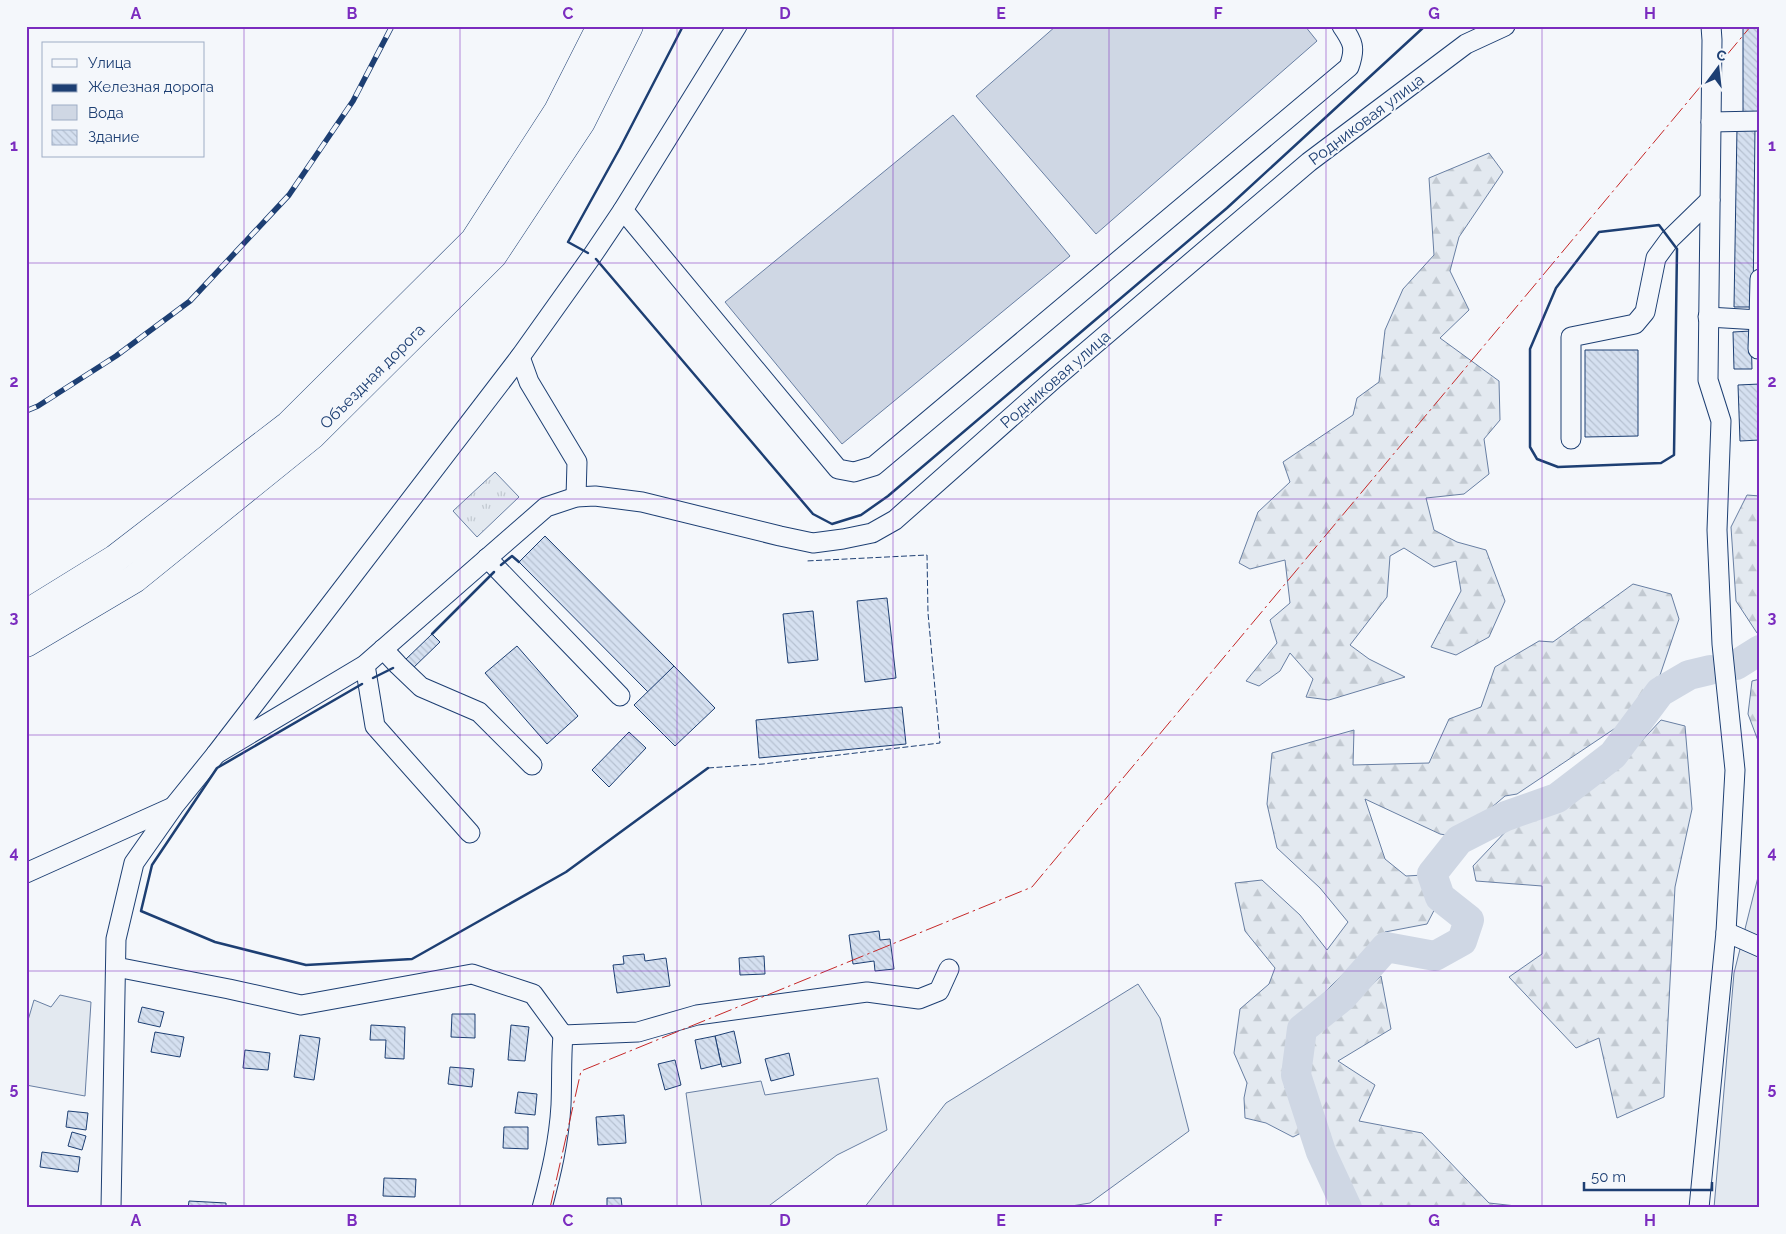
<svg xmlns="http://www.w3.org/2000/svg" width="1786" height="1234" font-family="Raleway,sans-serif">
  <style>
    .forest { fill: url(#forest-firs); stroke: #687fa3 }
    .park { fill: url(#park-tufts); stroke: #687fa3 }
    .garden { fill: #e3e9f0; stroke: #687fa3 }
    .water { fill: #cfd7e4; stroke: #687fa3 }
    .lines { fill: none; stroke-linecap: round; stroke-linejoin: round }
    .river { stroke: #cfd7e4; stroke-width: 30 }
    .building { fill: url(#building-back-hatch); stroke: #1d3f73 }
    .minor-casing { stroke: #1d3f73; stroke-width: 21 }
    .highway-casing { stroke: #1d3f73; stroke-width: 29 }
    .minor { stroke: #f4f7fb; stroke-width: 19 }
    .highway { stroke: #f4f7fb; stroke-width: 28 }
    .rail-casing { stroke: #1d3f73; stroke-width: 5.5 }
    .rail { stroke: #f4f7fb; stroke-width: 4; stroke-dasharray: 11; stroke-linecap: butt }
    .fence { stroke: #1d3f73; stroke-width: 1; stroke-dasharray: 6 2.5; stroke-linecap: butt }
    .wall { stroke: #1d3f73; stroke-width: 2.5 }
    .power { stroke: #c62828; stroke-width: 1; stroke-dasharray: 18 4 2.5 4; stroke-linecap: butt }
    .grid { fill: none; stroke: #7b2cbf; stroke-width: 1; stroke-opacity: 0.55 }
    .labels { text-anchor: middle; stroke-width: 4; stroke-linejoin: round; paint-order: stroke }
    .street-label { font-size: 16px; fill: #1d3f73; stroke: #f4f7fb }
    .neatline { fill: none; stroke: #7b2cbf; stroke-width: 2 }
    .grid-label { font-size: 16px; text-anchor: middle; font-weight: bold; fill: #7b2cbf }
  </style>
  <defs>
    <pattern id="forest-firs" width="22" height="20" patternUnits="userSpaceOnUse" patternTransform="scale(1.25)"><rect width="22" height="20" fill="#e3e9f0"/><path d="M5 1l3.5 6h-7zM16 11l3.5 6h-7z" fill="#c2c9d1"/></pattern>
    <pattern id="park-tufts" width="24" height="20" patternUnits="userSpaceOnUse" patternTransform="scale(1.25)"><rect width="24" height="20" fill="#e3e9f0"/><path d="M3 7l-1-3M5 7V3M7 7l1-3M15 17l-1-3M17 17v-4M19 17l1-3" fill="none" stroke="#c2c9d1"/></pattern>
    <pattern id="building-back-hatch" width="6" height="6" patternUnits="userSpaceOnUse" patternTransform="scale(1.25)"><rect width="6" height="6" fill="#d5e0f0"/><path d="M-1 5l2 2M0 0l6 6M5-1l2 2" fill="none" stroke="#b6c1d1"/></pattern>
  </defs>
  <rect width="100%" height="100%" fill="#f4f7fb"/>
  <g class="forest">
    <path d="M1489,153L1503,172L1459,237L1450,271L1469,310L1440,338L1499,381L1500,420L1484,439L1489,474L1464,494L1426,498L1434,530L1457,542L1486,550L1505,601L1489,637L1456,655L1431,647L1461,591L1456,561L1434,567L1404,548L1390,556L1387,597L1350,645L1369,659L1405,677L1329,700L1306,697L1313,679L1290,653L1280,671L1259,686L1246,681L1277,643L1270,620L1290,603L1285,560L1250,569L1239,563L1258,512L1290,482L1283,462L1353,415L1357,398L1379,382L1385,330L1403,289L1434,255L1429,178Z"/>
    <path d="M1747,495L1760,496V632L1757,633L1736,601L1731,527Z"/>
    <path d="M1633,584L1671,594L1679,619L1655,690L1620,725L1517,794L1505,796L1457,837L1440,834L1365,799L1385,859L1406,876L1424,875L1436,878L1442,895L1427,924L1385,932L1302,1015L1285,1087L1303,1132L1293,1137L1266,1123L1245,1118L1244,1098L1247,1083L1234,1053L1240,1009L1269,984L1275,968L1245,931L1235,883L1262,880L1300,915L1327,950L1348,922L1320,888L1277,848L1267,804L1272,753L1354,730L1353,765L1429,763L1449,719L1481,707L1495,667L1539,641L1553,642Z"/>
    <path d="M1760,679V746L1748,714L1752,681Z"/>
    <path d="M1661,720L1685,726L1692,809L1675,887L1664,1097L1617,1118L1599,1038L1576,1048L1509,977L1542,954V886L1476,881L1473,866L1509,828L1544,816L1608,777Z"/>
    <path d="M1381,976L1391,1029L1338,1061L1375,1085L1359,1121L1422,1133L1489,1203L1534,1208H1356L1306,1084L1309,1032L1343,1011Z"/>
  </g>
  <path class="park" d="M495,472L519,497L477,537L453,511Z"/>
  <g class="garden">
    <path d="M1760,869V1208H1714L1734,973Z"/>
    <path d="M1138,984L1160,1018L1189,1131L1090,1203L1059,1208H864L946,1103Z"/>
    <path d="M60,995L91,1002L85,1096L26,1085V1027L34,1000L51,1007Z"/>
    <path d="M878,1078L887,1130L837,1155L766,1208H702L686,1093L761,1081L765,1095Z"/>
  </g>
  <g class="water">
    <path d="M1056,26H1305L1317,41L1096,234L976,96Z"/>
    <path d="M953,115L1070,256L842,444L725,302Z"/>
  </g>
  <g class="lines">
    <g class="river">
      <path d="M1736,665L1760,650"/>
      <path d="M1347,1208L1321,1152L1296,1075L1302,1029L1342,997L1386,947L1435,956L1462,941L1469,920L1440,897L1432,874L1459,840L1506,816L1557,798L1613,755L1660,692L1689,675L1710,670"/>
    </g>
  </g>
  <g class="building">
    <rect x="1743" y="26" width="17" height="88"/>
    <path d="M1737,127H1755L1753,307H1734Z"/>
    <path d="M1751,331L1752,369H1734L1733,332Z"/>
    <path d="M1585,350H1638V436L1585,437Z"/>
    <path d="M1760,384V440L1740,441L1738,385Z"/>
    <path d="M545,536L674,666L648,692L519,562Z"/>
    <path d="M887,598L896,678L865,682L857,601Z"/>
    <path d="M813,611L818,660L788,663L783,614Z"/>
    <path d="M432,634L440,642L412,669L404,661Z"/>
    <path d="M517,646L578,716L547,744L485,673Z"/>
    <path d="M674,666L715,708L675,746L634,705Z"/>
    <path d="M902,707L906,744L759,758L756,720Z"/>
    <path d="M629,732L646,748L609,787L592,770Z"/>
    <path d="M879,931L880,940L890,939L894,969L875,971L874,961L853,964L849,935Z"/>
    <path d="M644,954L645,961L666,958L670,986L617,993L613,965L624,964L623,956Z"/>
    <path d="M764,956L765,974L740,975L739,958Z"/>
    <path d="M142,1007L164,1012L160,1027L138,1022Z"/>
    <path d="M452,1014H475V1038L451,1037Z"/>
    <path d="M371,1025L405,1027L404,1059L385,1058L386,1040H370Z"/>
    <path d="M511,1025L529,1027L525,1061L508,1060Z"/>
    <path d="M734,1031L741,1063L722,1067L715,1036Z"/>
    <path d="M155,1032L184,1037L180,1057L151,1052Z"/>
    <path d="M300,1035L320,1038L314,1080L294,1077Z"/>
    <path d="M715,1036L721,1064L701,1069L695,1040Z"/>
    <path d="M245,1050L270,1053L268,1070L243,1068Z"/>
    <path d="M789,1053L794,1075L771,1081L765,1059Z"/>
    <path d="M675,1060L681,1085L665,1090L658,1064Z"/>
    <path d="M450,1067L474,1069L472,1087L448,1084Z"/>
    <path d="M518,1092L537,1094L535,1115L515,1113Z"/>
    <path d="M68,1111L88,1113L86,1130L66,1127Z"/>
    <path d="M624,1115L626,1143L598,1145L596,1117Z"/>
    <path d="M504,1127H528V1149L503,1148Z"/>
    <path d="M72,1132L86,1136L82,1150L68,1146Z"/>
    <path d="M42,1152L80,1157L78,1172L40,1167Z"/>
    <path d="M384,1178L416,1179L415,1197L383,1196Z"/>
    <path d="M607,1198H621L622,1206H607Z"/>
    <path d="M189,1201L226,1203V1208H188Z"/>
    <path d="M625,1206V1208H592V1207Z"/>
  </g>
  <g class="lines">
    <g class="minor-casing">
      <g id="minor">
        <path d="M1711,122L1760,121"/>
        <path d="M623,210L838,469L854,472L874,466L1349,67C1356,48 1353,42 1342,26"/>
        <path d="M1708,317L1759,320L1760,279"/>
        <path d="M1758,349L1759,320"/>
        <path d="M520,357L529,382L577,462L576,497"/>
        <path d="M1571,439V337L1635,324L1645,312L1656,258L1670,239L1710,200"/>
        <path d="M487,558L620,696"/>
        <path d="M383,649L398,665L421,687L479,712L532,765"/>
        <path d="M365,665L375,726L470,833"/>
        <path d="M216,754L365,665L546,507L576,497L595,496L642,502L780,536L813,543L843,539L872,533L895,520L1054,379L1309,162L1466,44L1505,26"/>
        <path d="M26,873L173,807"/>
        <path d="M1726,932L1760,947"/>
        <path d="M116,967L229,989L301,1005L472,974L533,994L563,1035L638,1032L697,1015L867,992L919,999L939,991L949,969"/>
        <path d="M111,1208L116,939L134,863L174,806L216,754L520,357L592,256L623,210L737,26"/>
        <path d="M542,1208C551,1174 559,1141 561,1105C562,1082 561,1059 563,1035"/>
        <path d="M1699,1208L1726,932L1735,770L1722,644L1717,530L1721,421L1708,380L1712,40L1711,26"/>
      </g>
    </g>
    <g class="highway-casing">
      <g id="highway">
        <path d="M26,614L115,559L289,425L474,241L558,111L601,26"/>
        <path d="M26,643L134,579L312,435L493,255L581,122L629,26"/>
      </g>
    </g>
    <use href="#minor" class="minor"/>
    <use href="#highway" class="highway"/>
    <g class="rail-casing">
      <path id="rail" d="M26,411L38,406L116,356L190,301L289,195L353,101L392,26"/>
    </g>
    <use href="#rail" class="rail"/>
    <path class="fence" d="M708,768L763,764L940,743L928,613L927,555L806,561"/>
    <g class="wall">
      <path d="M1659,225L1677,249L1674,455L1661,463L1558,467L1537,459L1530,447V349L1556,288L1599,232Z"/>
      <path d="M588,253L568,242L620,148L683,26"/>
      <path d="M596,259L813,514L832,524L861,515L888,496L1227,208L1425,26"/>
      <path d="M501,565L512,556L519,562"/>
      <path d="M432,634L494,572"/>
      <path d="M373,678L393,668"/>
      <path d="M362,684L217,768L152,865L141,911L215,942L306,965L412,959L566,872L708,768"/>
    </g>
    <path class="power" d="M550,1208L581,1071L1032,887L1751,26"/>
  </g>
  <path class="grid" d="M244,26V1208M460,26V1208M677,26V1208M893,26V1208M1109,26V1208M1326,26V1208M1542,26V1208M26,263H1760M26,499H1760M26,735H1760M26,971H1760"/>
  <g class="labels">
    <g class="street-label">
      <text transform="translate(1366 119) rotate(-37)" y="6">Родниковая улица</text>
      <text transform="translate(372 376) rotate(-45)" y="6">Объездная дорога</text>
      <text transform="translate(1055 379) rotate(-41)" y="6">Родниковая улица</text>
    </g>
  </g>
  <rect width="1786" height="1234" fill="none" stroke="#f4f7fb" stroke-width="55"/>
  <rect x="42" y="42" width="162" height="115" fill="#f4f7fb" stroke="#9eadc5"/>
  <rect x="52" y="59" width="25" height="8" fill="#f4f7fb" stroke="#9eadc5"/>
  <text x="88" y="68" font-size="15" fill="#1d3f73">Улица</text>
  <rect x="52" y="84" width="25" height="8" fill="#1d3f73" stroke="#9eadc5"/>
  <text x="88" y="92" font-size="15" fill="#1d3f73">Железная дорога</text>
  <rect x="52" y="105" width="25" height="15" fill="#cfd7e4" stroke="#9eadc5"/>
  <text x="88" y="118" font-size="15" fill="#1d3f73">Вода</text>
  <rect x="52" y="130" width="25" height="15" fill="url(#building-back-hatch)" stroke="#9eadc5"/>
  <text x="88" y="142" font-size="15" fill="#1d3f73">Здание</text>
  <g transform="translate(1718 68) rotate(15)" stroke="#f4f7fb" stroke-width="4" paint-order="stroke">
  <path d="M0-4L9 19L0 12L-9 19Z" fill="#1d3f73"/>
  <text y="-8" font-size="14" font-weight="bold" text-anchor="middle" fill="#1d3f73">С</text>
  </g>
  <path d="M1584 1182v8h128v-8" fill="none" stroke="#1d3f73" stroke-width="2.5"/>
  <text x="1591" y="1182" font-size="15" fill="#1d3f73" stroke="#f4f7fb" stroke-width="4" paint-order="stroke">50 m</text>
  <rect x="28" y="28" width="1730" height="1178" class="neatline"/>
  <g class="grid-label">
    <text x="136" y="19">A</text>
    <text x="352" y="19">B</text>
    <text x="568" y="19">C</text>
    <text x="785" y="19">D</text>
    <text x="1001" y="19">E</text>
    <text x="1218" y="19">F</text>
    <text x="1434" y="19">G</text>
    <text x="1650" y="19">H</text>
    <text x="14" y="151">1</text>
    <text x="1772" y="151">1</text>
    <text x="14" y="387">2</text>
    <text x="1772" y="387">2</text>
    <text x="14" y="623">3</text>
    <text x="1772" y="623">3</text>
    <text x="14" y="858">4</text>
    <text x="1772" y="858">4</text>
    <text x="14" y="1094">5</text>
    <text x="1772" y="1094">5</text>
    <text x="136" y="1226">A</text>
    <text x="352" y="1226">B</text>
    <text x="568" y="1226">C</text>
    <text x="785" y="1226">D</text>
    <text x="1001" y="1226">E</text>
    <text x="1218" y="1226">F</text>
    <text x="1434" y="1226">G</text>
    <text x="1650" y="1226">H</text>
  </g>
</svg>
